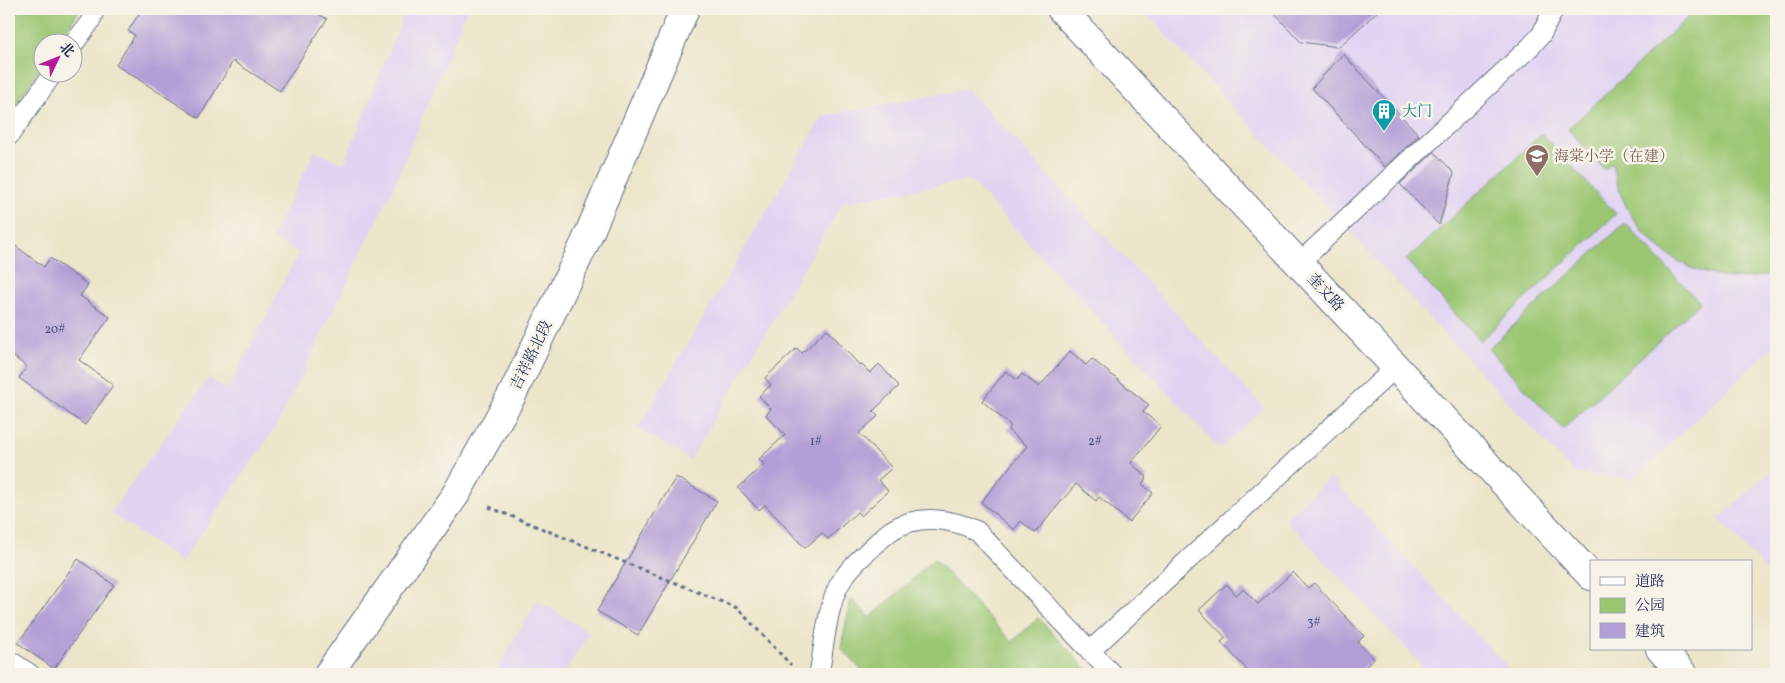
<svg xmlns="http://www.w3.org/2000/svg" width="1785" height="683" font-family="Vollkorn,'Noto Serif SC',serif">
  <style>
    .built { fill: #e1d4f3 }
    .green { fill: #9bc672; stroke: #5b7a68 }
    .building { fill: #b29fd7 }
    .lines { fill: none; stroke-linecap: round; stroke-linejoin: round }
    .service-casing { stroke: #646f83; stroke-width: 21 }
    .minor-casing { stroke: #646f83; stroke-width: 30 }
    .tertiary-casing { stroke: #646f83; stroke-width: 30 }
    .path { stroke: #646f83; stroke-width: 3; stroke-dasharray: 4 4; stroke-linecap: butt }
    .service { stroke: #fff; stroke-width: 19 }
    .minor { stroke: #fff; stroke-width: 28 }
    .tertiary { stroke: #fff; stroke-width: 28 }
    .labels { text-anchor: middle; stroke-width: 5; stroke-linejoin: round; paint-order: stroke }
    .number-label { font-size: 12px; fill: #414b7c }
    .culture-label { font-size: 15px; fill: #0d838f; stroke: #f7f3e8; text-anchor: start }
    .education-label { font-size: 15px; fill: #785e54; stroke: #f7f3e8; text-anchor: start }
    .street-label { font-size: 15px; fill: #1b2f5e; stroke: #f7f3e8 }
  </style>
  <rect width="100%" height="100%" fill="#f7f3e8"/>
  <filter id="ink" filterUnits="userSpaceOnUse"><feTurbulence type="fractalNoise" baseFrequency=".02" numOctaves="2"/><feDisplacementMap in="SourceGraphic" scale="10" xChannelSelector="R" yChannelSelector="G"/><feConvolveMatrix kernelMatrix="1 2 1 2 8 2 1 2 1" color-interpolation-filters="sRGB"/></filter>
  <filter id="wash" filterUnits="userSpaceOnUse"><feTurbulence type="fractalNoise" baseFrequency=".0096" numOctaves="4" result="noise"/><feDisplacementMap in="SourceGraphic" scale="20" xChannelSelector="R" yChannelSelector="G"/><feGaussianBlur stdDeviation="1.12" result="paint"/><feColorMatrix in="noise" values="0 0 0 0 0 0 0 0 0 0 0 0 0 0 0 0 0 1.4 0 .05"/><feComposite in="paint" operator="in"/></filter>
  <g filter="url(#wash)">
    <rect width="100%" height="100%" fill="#ebe5c9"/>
    <g class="built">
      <path d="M406,9H467L392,191L276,427L181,562L110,513L209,378L228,390L299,252L271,238L315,151L344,164Z"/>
      <path d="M1142,9H1776V344L1633,479L1574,473Z"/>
      <path d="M968,89L1264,408L1220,449L970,180L843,202L690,460L638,428L823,116Z"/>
      <path d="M1776,466V581L1719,519Z"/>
      <path d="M1330,477L1514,674H1430L1285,519Z"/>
      <path d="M537,601L589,632L564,674H494Z"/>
    </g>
    <g class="green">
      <path d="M9,9H80L59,42H42V66L9,114Z"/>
      <path d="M1697,9H1776V273C1761,276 1746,279 1730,278C1670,272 1620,223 1613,163L1605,170L1568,129Z"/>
      <path d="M1542,134L1616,214L1480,341L1406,260Z"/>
      <path d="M1625,223L1700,303L1563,429L1488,349Z"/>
      <path d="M934,559L1012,642L1038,618L1091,674H865L841,648L851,598L870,618Z"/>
    </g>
    <g id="blocks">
      <g class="building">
        <path d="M142,9H310L327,19L280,91L233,61L199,118L116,65L135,35L128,31Z"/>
        <path d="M1270,9H1380L1339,47L1301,42Z"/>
        <path d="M1343,54L1419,135L1385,167L1312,88Z"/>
        <path d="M1434,152L1454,173L1439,225L1400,184Z"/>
        <path d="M9,241L44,267L50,258L88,285L80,296L110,317L79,360L113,385L85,425L19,378L27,367L9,353Z"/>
        <path d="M827,329L860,366L861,364L870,373L879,364L899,386L873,411L878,416L859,433L892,468L878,480L888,491L861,516L857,512L828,539L822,533L805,548L765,505L759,510L738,488L764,464L759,459L785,435L766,415L771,409L759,396L771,385L765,378L797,348L802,353Z"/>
        <path d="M1070,351L1086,365L1092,359L1149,405L1143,412L1161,426L1131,463L1147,477L1142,484L1153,493L1129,522L1099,497L1096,501L1076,484L1035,533L1021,521L1014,530L981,502L1027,446L1008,430L1011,426L982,401L1006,371L1017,380L1022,374L1039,387Z"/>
        <path d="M676,477L717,501L638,635L597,611Z"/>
        <path d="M78,559L114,585L54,669L18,643Z"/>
        <path d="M1293,572L1308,588L1314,583L1364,636L1358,642L1374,659L1357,674H1251L1221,642L1226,638L1199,610L1227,584L1236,595L1243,589L1258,604Z"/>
      </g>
    </g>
  </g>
  <g filter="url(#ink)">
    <use href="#blocks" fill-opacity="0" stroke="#646f83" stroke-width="1"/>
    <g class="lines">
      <g class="service-casing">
        <g id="service">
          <path d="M72,46L90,22L95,9"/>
          <path d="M9,136L54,72"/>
          <path d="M1299,263L1530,47L1541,35L1554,9"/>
          <path d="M1090,651L1396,367"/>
          <path d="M9,660L30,674"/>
          <path d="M819,674C824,648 827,608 839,585C846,572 856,562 866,553C875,545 883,536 892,530C918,514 951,518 977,531L1112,674"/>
        </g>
      </g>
      <g class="minor-casing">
        <g id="minor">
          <path d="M1061,9L1591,576"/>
          <path d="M1660,649L1683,674"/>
        </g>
      </g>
      <g class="tertiary-casing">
        <path id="tertiary" d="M328,674L456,494L512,395L585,243L685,9"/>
      </g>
      <path class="path" d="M489,507L737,608L791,665"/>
      <use href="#service" class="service"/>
      <use href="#minor" class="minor"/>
      <use href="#tertiary" class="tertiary"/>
    </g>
  </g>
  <defs>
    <g id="building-pin" transform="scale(1.25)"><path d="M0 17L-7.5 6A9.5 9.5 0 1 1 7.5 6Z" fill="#0f9aa8" stroke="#f7f3e8"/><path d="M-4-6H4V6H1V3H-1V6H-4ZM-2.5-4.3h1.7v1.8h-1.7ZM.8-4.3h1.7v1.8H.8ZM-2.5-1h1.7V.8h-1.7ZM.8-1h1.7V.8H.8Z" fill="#fff"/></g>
    <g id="school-pin" transform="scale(1.25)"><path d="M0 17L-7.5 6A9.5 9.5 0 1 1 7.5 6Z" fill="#8d6e63" stroke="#f7f3e8"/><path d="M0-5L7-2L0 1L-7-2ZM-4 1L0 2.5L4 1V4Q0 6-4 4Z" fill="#fff"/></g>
  </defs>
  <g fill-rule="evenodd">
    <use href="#building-pin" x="1384" y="111"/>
    <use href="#school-pin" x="1537" y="156"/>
  </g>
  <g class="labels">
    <g class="number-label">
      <text x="55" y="333">20#</text>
      <text x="816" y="445">1#</text>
      <text x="1095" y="445">2#</text>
      <text x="1314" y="626">3#</text>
    </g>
    <g class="culture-label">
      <text x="1402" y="116">大门</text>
    </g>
    <g class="education-label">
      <text x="1554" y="161">海棠小学（在建）</text>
    </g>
    <g class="street-label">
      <text transform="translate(1326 292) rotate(47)" y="5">奎文路</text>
      <text transform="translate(531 355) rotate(-64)" y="5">吉祥路北段</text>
    </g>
  </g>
  <rect width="1785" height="683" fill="none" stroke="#f7f3e8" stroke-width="30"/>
  <rect x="1590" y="560" width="162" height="90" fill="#f7f3e8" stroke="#9fa5b1"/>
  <rect x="1600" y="577" width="25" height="8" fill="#ffffff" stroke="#9fa5b1"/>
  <text x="1635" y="586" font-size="15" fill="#1b2f5e">道路</text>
  <rect x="1600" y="598" width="25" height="15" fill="#9bc672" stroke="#9fa5b1"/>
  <text x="1635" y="610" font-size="15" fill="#1b2f5e">公园</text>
  <rect x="1600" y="623" width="25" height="15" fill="#b29fd7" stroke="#9fa5b1"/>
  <text x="1635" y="636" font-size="15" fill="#1b2f5e">建筑</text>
  <g transform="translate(58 58) rotate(47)"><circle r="24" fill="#f7f3e8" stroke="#9fa5b1"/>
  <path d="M0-4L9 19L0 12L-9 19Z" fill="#b5179e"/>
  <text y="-8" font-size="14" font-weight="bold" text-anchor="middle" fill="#1b2f5e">北</text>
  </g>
</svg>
